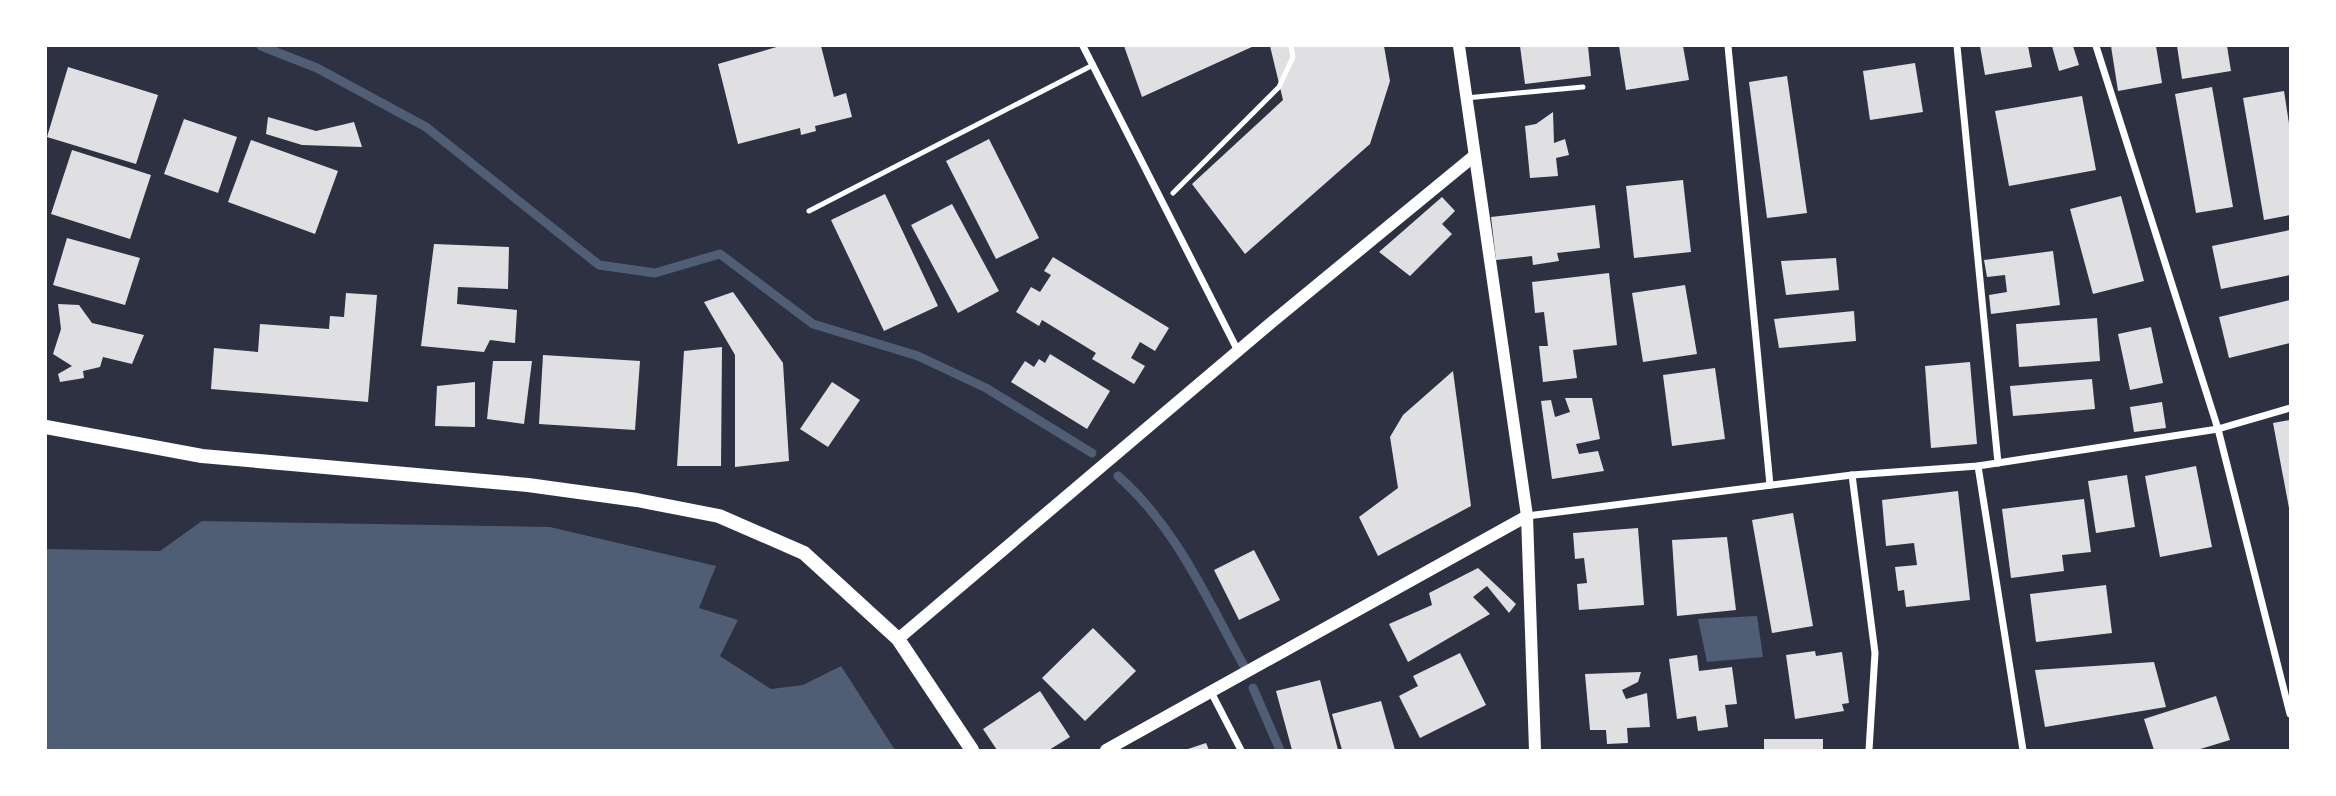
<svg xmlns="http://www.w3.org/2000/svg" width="2336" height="796" font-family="'Public Sans',sans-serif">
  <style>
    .water { fill: #4f5d75 }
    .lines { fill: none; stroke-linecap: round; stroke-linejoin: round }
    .stream { stroke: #4f5d75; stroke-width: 9 }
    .building { fill: #e0e0e3 }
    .service { stroke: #fff; stroke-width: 5 }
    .minor { stroke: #fff; stroke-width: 7 }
    .tertiary { stroke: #fff; stroke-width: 12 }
    .secondary { stroke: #fff; stroke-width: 14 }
  </style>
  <rect width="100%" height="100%" fill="#2d3142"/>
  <g class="water">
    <path d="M202,521L550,527L716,566L699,608L738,620L720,656L771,689L803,685L841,666L895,750H46V549L160,551Z"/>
    <path d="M1757,616L1763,657L1707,662L1698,619Z"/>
  </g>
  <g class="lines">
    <g class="stream">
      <path d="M261,46L317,68L426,127L599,265L655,273L720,254L813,324L918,356L986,388L1092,453"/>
      <path d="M1118,476C1176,527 1207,599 1244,666"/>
      <path d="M1253,688L1280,750"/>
    </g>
  </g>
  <g class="building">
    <path d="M780,46H821L834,97L846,93L852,117L815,126L816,131L801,135L800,128L738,144L718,64Z"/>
    <path d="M1124,46H1254L1142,97Z"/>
    <path d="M1270,46H1384L1390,81L1370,144L1245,254L1192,184L1283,100Z"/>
    <path d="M1520,46H1588L1591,76L1525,84Z"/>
    <path d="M1619,46H1683L1689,80L1626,90Z"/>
    <path d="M1980,46H2028L2032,67L1985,75Z"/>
    <path d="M2052,46H2073L2079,65L2059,71Z"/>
    <path d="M2111,46H2156L2162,83L2118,91Z"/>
    <path d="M2177,46H2227L2231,71L2182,79Z"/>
    <path d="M1915,63L1923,112L1870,120L1863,71Z"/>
    <path d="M68,67L158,95L136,164L47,137Z"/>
    <path d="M1787,76L1807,213L1767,218L1749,82Z"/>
    <path d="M2212,87L2233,207L2196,213L2175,94Z"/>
    <path d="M2284,91L2290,130V215L2264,220L2243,98Z"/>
    <path d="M2082,96L2096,170L2009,186L1995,111Z"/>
    <path d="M1553,112L1554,143L1565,139L1569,155L1556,158L1558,176L1530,178L1525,126L1536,124Z"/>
    <path d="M268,117L316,131L354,122L362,147L302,145L266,134Z"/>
    <path d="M184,119L237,137L218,193L164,174Z"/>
    <path d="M989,139L1039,238L996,259L946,161Z"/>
    <path d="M251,140L338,171L315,234L228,202Z"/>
    <path d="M72,150L151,175L130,239L51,214Z"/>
    <path d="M1683,180L1691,252L1634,258L1626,186Z"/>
    <path d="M885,194L938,306L884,331L831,220Z"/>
    <path d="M2121,196L2144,281L2093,294L2070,209Z"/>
    <path d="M1442,197L1455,211L1442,224L1452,234L1410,276L1379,252Z"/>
    <path d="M952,204L999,291L958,313L911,225Z"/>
    <path d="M1595,205L1600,248L1557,253L1559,261L1533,265L1532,256L1496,260L1491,217Z"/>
    <path d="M2290,230V275L2221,289L2212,246Z"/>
    <path d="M67,238L140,258L125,305L53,285Z"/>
    <path d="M434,244L509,247L508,289L458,287L457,304L517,310L515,343L490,340L484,352L421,346Z"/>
    <path d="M2053,251L2060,305L1991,314L1989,295L2007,292L2005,275L1987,277L1984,260Z"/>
    <path d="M1053,257L1169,328L1155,351L1140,342L1131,358L1145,366L1134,384L1092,359L1096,353L1042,320L1039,326L1016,312L1031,287L1040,292L1051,275L1044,271Z"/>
    <path d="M1836,258L1839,290L1786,295L1781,261Z"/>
    <path d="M1609,273L1617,345L1573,350L1577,378L1543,382L1539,346H1548L1544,312L1535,313L1532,282Z"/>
    <path d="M1685,285L1697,354L1643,362L1632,293Z"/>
    <path d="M733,292L783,363L789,461L735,467V355L704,302Z"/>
    <path d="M346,293L377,295L368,402L211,389L214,348L258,352L260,324L329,329L330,316L344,317Z"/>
    <path d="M2290,300V343L2229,358L2219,317Z"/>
    <path d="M58,304L79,305L92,323L144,335L132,364L103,357L100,367L83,371L84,378L60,382L58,374L72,366L53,354L61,329Z"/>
    <path d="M1854,311L1856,341L1779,348L1774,319Z"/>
    <path d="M2097,318L2100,361L2019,367L2016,324Z"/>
    <path d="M2151,327L2163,383L2130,390L2118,334Z"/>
    <path d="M722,347L721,466H677L684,351Z"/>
    <path d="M1050,354L1110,391L1087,429L1011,382L1025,361L1034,367L1039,359L1045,363Z"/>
    <path d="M543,355L640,361L635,430L539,424Z"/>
    <path d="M493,361H532L524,424L487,419Z"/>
    <path d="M1970,362L1977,444L1931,448L1925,366Z"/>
    <path d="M1715,368L1725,439L1672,446L1663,375Z"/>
    <path d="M1453,371L1471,506L1378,556L1359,517L1398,488L1390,437L1403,415Z"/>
    <path d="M2092,379L2095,409L2013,416L2010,386Z"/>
    <path d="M475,382V427L435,426L437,386Z"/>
    <path d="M832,382L860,400L828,447L800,429Z"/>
    <path d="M1565,398H1592L1600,439L1576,444L1579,454L1598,451L1604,471L1552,479L1541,401L1551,400L1555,417L1570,412Z"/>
    <path d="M2162,402L2166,428L2134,432L2130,407Z"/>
    <path d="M2290,420V508H2289L2273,423Z"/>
    <path d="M2196,466L2212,547L2160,557L2145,476Z"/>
    <path d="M2127,475L2135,527L2096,533L2088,481Z"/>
    <path d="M1958,491L1970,600L1906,607L1904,590L1898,591L1895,567L1917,565L1914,543L1886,546L1882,500Z"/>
    <path d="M2084,499L2091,552L2062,555L2064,571L2011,578L2002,509Z"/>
    <path d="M1793,513L1813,626L1772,633L1752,520Z"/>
    <path d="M1638,528L1644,605L1579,610L1577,584L1587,583L1584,558L1575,559L1573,533Z"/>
    <path d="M1727,537L1736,610L1677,616L1672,540Z"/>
    <path d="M1254,550L1280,600L1239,620L1214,570Z"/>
    <path d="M1478,568L1516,604L1509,613L1487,586L1473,597L1490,614L1408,662L1389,624L1432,605L1429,593Z"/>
    <path d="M2106,585L2112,633L2036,642L2030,594Z"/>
    <path d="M1093,628L1136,671L1085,721L1042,678Z"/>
    <path d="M1815,651L1816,656L1842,652L1849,703L1842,704L1844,711L1795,719L1786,655Z"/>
    <path d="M1460,653L1486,705L1420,738L1399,696L1418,686L1413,676Z"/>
    <path d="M1697,655L1699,671L1732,667L1737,704L1725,705L1728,727L1698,731L1696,716L1677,719L1669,659Z"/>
    <path d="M2154,662L2166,707L2045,727L2035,670Z"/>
    <path d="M1641,672L1638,682L1622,690L1626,699L1647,693L1650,727L1627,728L1628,743L1607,744L1606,730H1590L1585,674Z"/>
    <path d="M1320,680L1338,750H1292L1276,691Z"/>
    <path d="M1040,691L1070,737L1049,750H997L983,729Z"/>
    <path d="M2216,696L2230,740L2197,750H2154L2144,719Z"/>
    <path d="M1381,701L1395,750H1342L1332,714Z"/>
    <rect x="1764" y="739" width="59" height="11"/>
    <path d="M1206,743L1209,750H1185Z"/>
  </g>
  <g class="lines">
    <g class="service">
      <path d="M1466,98L1583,87"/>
      <path d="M1173,193L1279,87L1293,57L1291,46"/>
      <path d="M809,211L1093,65"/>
    </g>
    <g class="minor">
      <path d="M1083,46L1238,351"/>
      <path d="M1728,46L1770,485"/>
      <path d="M1957,46L1998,463"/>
      <path d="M2096,46L2218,429L2290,714"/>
      <path d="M1978,466L2023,750"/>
      <path d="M1852,475L1875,653L1869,750"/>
      <path d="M1527,516L1852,475L1978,466L2218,429L2290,408"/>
      <path d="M1211,692L1241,750"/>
    </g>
    <g class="tertiary">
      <path d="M1459,46L1527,516L1535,750"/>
      <path d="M898,639L1272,322L1474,156"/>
      <path d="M1106,750L1527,516"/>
    </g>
    <path class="secondary" d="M46,427L202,456L528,485L637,500L719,516L804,553L898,639L972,750"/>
  </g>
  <rect width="2336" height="796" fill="none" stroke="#ffffff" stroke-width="94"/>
</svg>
